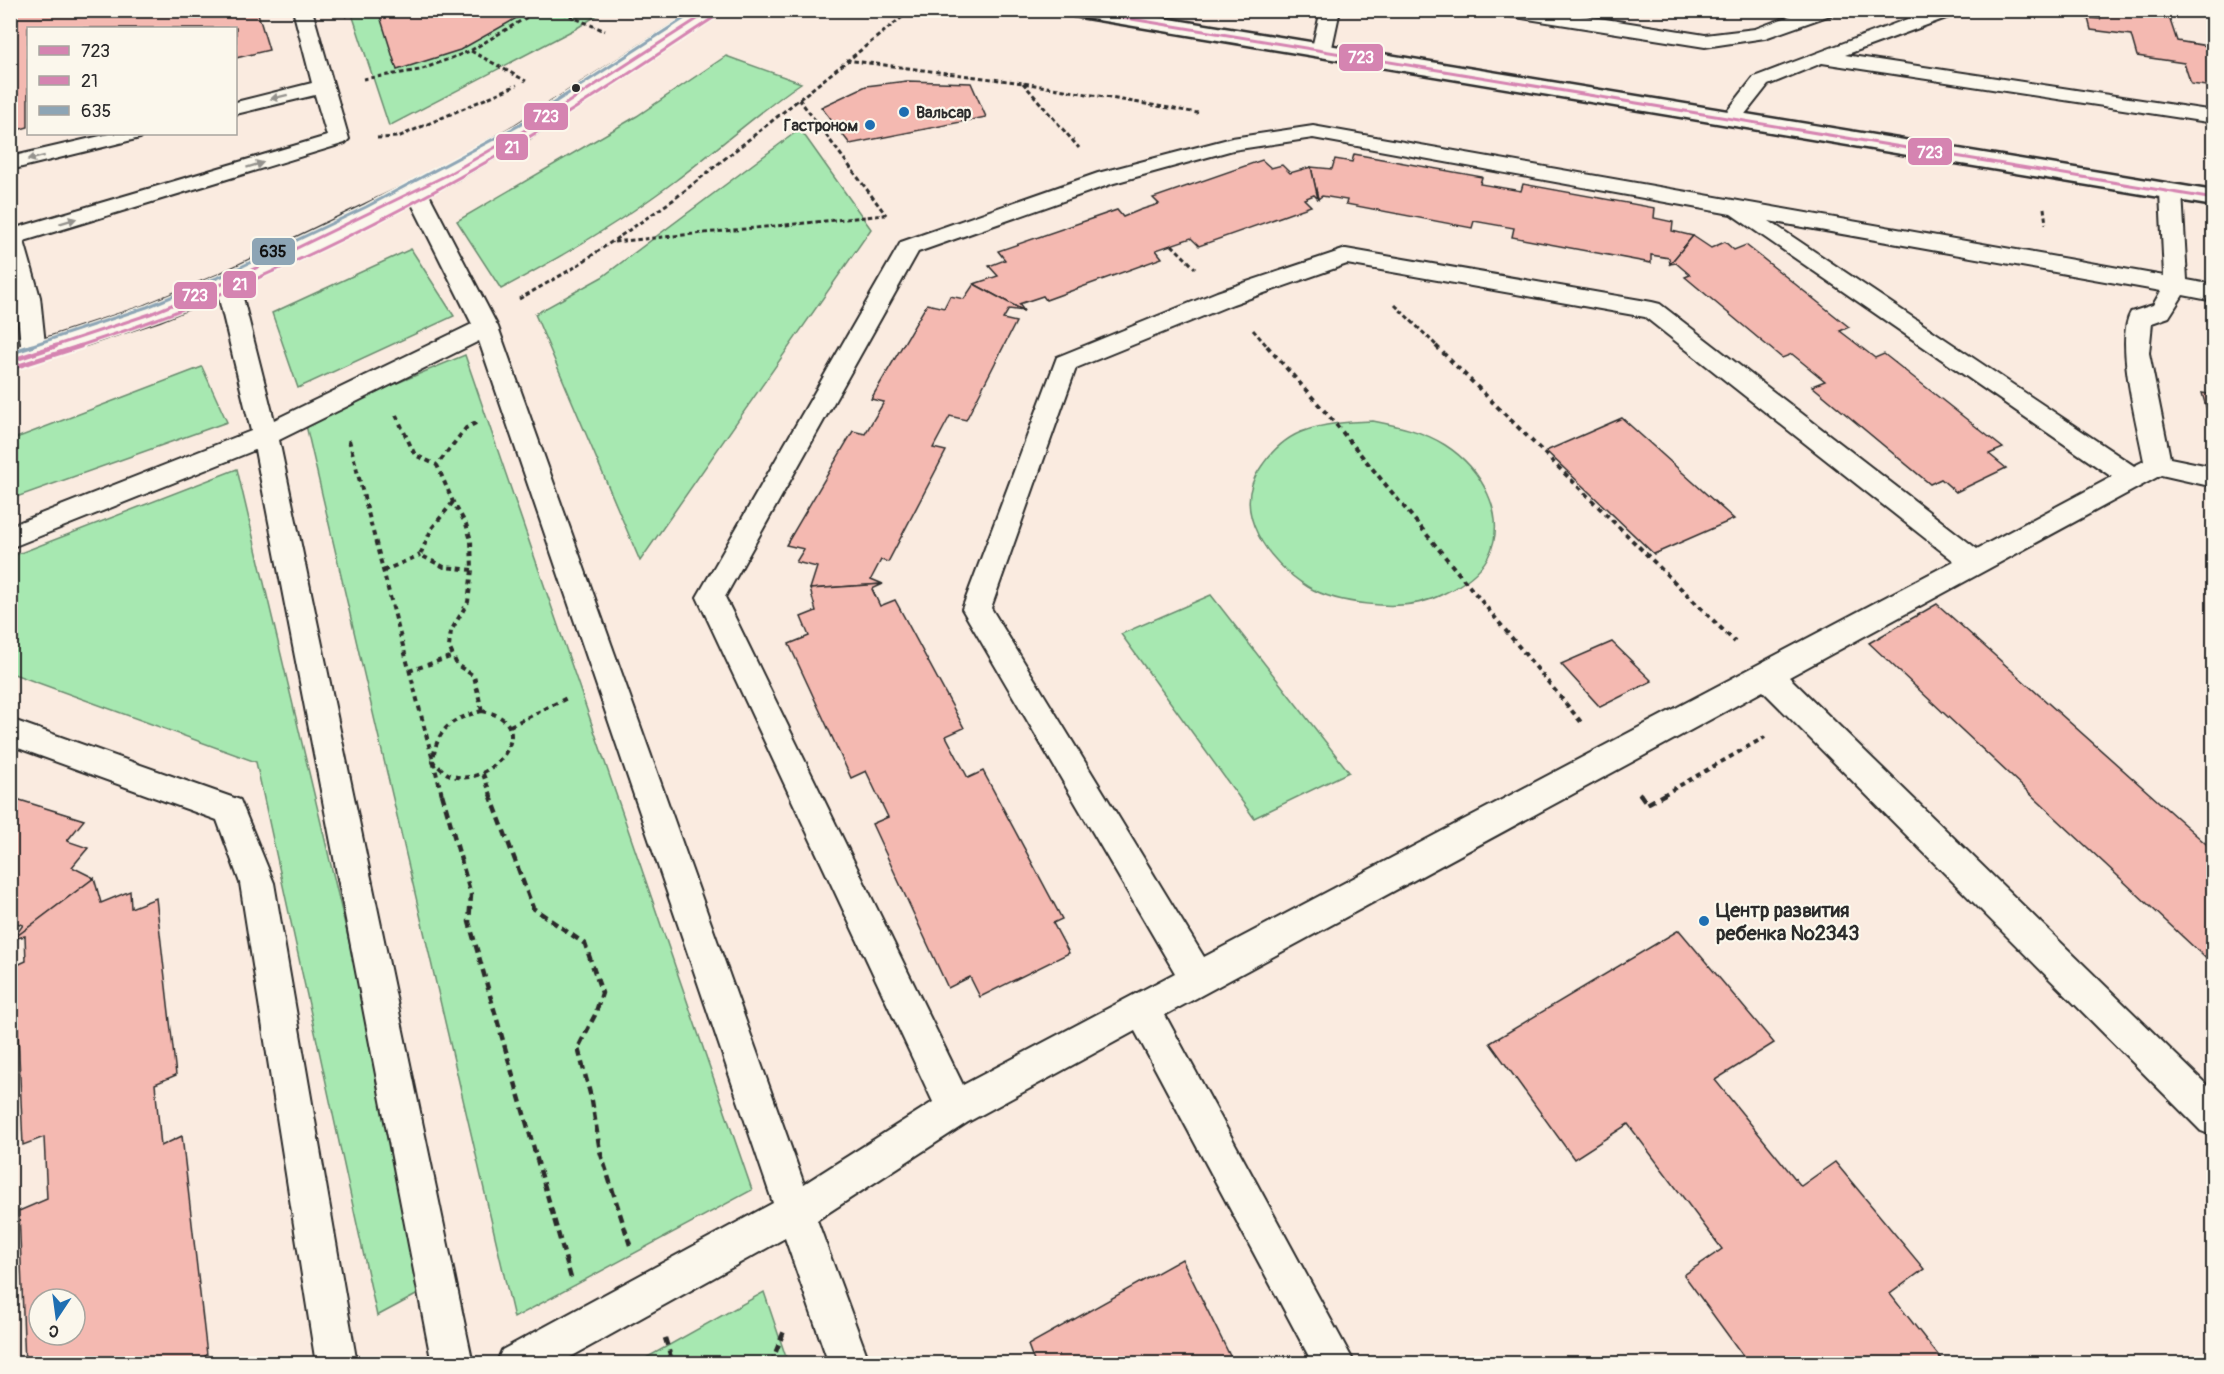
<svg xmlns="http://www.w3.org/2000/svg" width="2224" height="1374" font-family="Pangolin,sans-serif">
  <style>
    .green { fill: #a7e8b1; stroke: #698a6e; stroke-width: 1.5 }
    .building { fill: #f4b9b1; stroke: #2b2b2b; stroke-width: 1.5; fill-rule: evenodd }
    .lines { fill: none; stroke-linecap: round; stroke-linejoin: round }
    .lane-casing { stroke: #2b2b2b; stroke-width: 4 }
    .street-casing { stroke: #2b2b2b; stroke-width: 5 }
    .secondary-casing { stroke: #2b2b2b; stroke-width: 5 }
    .path-far2 { stroke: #2b2b2b; stroke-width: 3; stroke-dasharray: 4.5 3; stroke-linecap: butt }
    .path-far1 { stroke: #2b2b2b; stroke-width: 4; stroke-dasharray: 5 4.5; stroke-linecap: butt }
    .path { stroke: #2b2b2b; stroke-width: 4.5; stroke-dasharray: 8 5; stroke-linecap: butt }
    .lane { fill: #fbf7ec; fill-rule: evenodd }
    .street { fill: #fbf7ec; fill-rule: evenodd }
    .secondary { fill: #fbf7ec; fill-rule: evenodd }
    .bus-1-far1-casing { stroke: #fbf7ec; stroke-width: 6 }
    .bus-1-casing { stroke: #fbf7ec; stroke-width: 9 }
    .bus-2-far1-casing { stroke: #fbf7ec; stroke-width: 6 }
    .bus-2-casing { stroke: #fbf7ec; stroke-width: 9 }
    .bus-3-far1-casing { stroke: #fbf7ec; stroke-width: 6 }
    .bus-3-casing { stroke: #fbf7ec; stroke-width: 9 }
    .bus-1-far1 { stroke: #d584b1; stroke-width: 3 }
    .bus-1 { stroke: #d584b1; stroke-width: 4.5 }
    .bus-2-far1 { stroke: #d584b1; stroke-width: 3 }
    .bus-2 { stroke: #d584b1; stroke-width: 4.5 }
    .bus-3-far1 { stroke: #8da5b5; stroke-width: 3 }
    .bus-3 { stroke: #8da5b5; stroke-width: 4.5 }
    .oneway { fill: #93918c }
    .bus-dot { fill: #2b2b2b; stroke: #fbf7ec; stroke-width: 2 }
    .poi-dot { fill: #1f6fb2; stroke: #fbf7ec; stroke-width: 2 }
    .labels { text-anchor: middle; stroke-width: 4.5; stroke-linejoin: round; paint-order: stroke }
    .far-poi-label { font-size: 16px; font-weight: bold; fill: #2b2b2b; stroke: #fbf7ec; text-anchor: start }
    .poi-label { font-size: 20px; font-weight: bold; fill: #2b2b2b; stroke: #fbf7ec; text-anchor: start }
    .line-badge { stroke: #fbf7ec; stroke-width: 2 }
    .badge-label { font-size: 16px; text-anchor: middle; font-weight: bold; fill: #fff }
    .pale-badge-label { font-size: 16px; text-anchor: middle; font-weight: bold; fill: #111 }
  </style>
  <rect width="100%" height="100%" fill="#faebe0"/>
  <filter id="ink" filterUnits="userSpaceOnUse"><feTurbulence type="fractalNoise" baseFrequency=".0167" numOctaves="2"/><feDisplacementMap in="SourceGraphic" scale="12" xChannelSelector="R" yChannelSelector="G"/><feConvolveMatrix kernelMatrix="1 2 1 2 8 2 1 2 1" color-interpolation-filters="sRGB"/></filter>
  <g filter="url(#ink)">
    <g class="green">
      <path d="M351,11H604L577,28L389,126Z"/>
      <path d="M726,56L801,83C757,113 718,149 675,181C621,222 561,257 501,289L457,221L637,116Z"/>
      <path d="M800,129L871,229L640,561L535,314L602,277Z"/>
      <path d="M411,249L454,316L298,388L272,313Z"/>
      <path d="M465,355L752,1190L514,1318L305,421Z"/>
      <path d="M202,367L227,422L11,499V440Z"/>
      <path d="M1373,421C1398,426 1423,431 1445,445C1481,468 1509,516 1488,557C1478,575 1460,586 1443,594C1420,606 1393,607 1368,604C1349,602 1325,597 1308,587C1269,563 1229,511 1261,467C1271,452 1284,439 1301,432C1324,423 1348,422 1373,421Z"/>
      <path d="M237,469L431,1287L377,1316L256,762L11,673L10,557Z"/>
      <path d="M1211,595L1349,772L1254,818L1121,634Z"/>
      <path d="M764,1292L788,1363H637Z"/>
    </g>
    <g class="building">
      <path d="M10,10H257L269,50L236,58V28H28V127L10,132Z"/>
      <path d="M378,10H522L529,11L460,50L397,70Z"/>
      <path d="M2098,10L2167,11L2177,41L2214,47V87L2191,84L2184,63L2137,56L2131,35L2091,30L2088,18L2100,19Z"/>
      <path d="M907,81L971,83L986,117L850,144L821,107L866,86Z"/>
      <path d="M1354,154L1482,177L1480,184L1521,191L1523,184L1655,208L1654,218L1673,222L1672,231L1693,236L1670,264L1669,258L1651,255V263L1512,237L1514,228L1474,221L1472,228L1346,204L1347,200L1322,196L1318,199L1311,167L1332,169L1335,159L1352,162Z"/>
      <path d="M1262,160L1271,168L1282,165L1290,173L1311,167L1318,199L1314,195L1304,199L1311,206L1199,246L1191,238L1156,250L1162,258L1046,300L1043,296L1019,304L1024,311L974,284L998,276L989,266L1005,260L998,251L1117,210L1123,217L1140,210L1159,204L1153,198Z"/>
      <path d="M1693,236L1711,248L1725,242L1734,250L1746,245L1849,327L1840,331L1875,358L1884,354L2003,448L1989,454L2006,468L1956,492L1941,479L1930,484L1812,386L1825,381L1792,354L1782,358L1685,277L1690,275L1676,263L1670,264Z"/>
      <path d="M974,284L1024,311L1009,309L1003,319L1016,322L966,420L950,416L933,448L946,451L888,562L881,560L871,579L883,584L810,589L817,567L796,562L804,549L786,545L853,431L865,434L884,402L871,399L927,304L944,308L950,296L964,299Z"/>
      <path d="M2202,393L2214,395V434Z"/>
      <path d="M1622,418L1734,519L1654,554L1546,451Z"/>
      <path d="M883,584L872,589L880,606L895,600L964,728L946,736L968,778L983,771L1062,919L1053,923L1069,953L980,997L970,977L948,988L872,824L888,817L866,771L851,778L789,644L809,636L801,617L816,611L810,589Z"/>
      <path d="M1937,604L2214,851V966L1869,643Z"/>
      <path d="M1612,642L1652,681L1600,707L1561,664Z"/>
      <path d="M10,797L84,820L67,841L88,848L72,867L94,878L13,939L23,925L10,921Z"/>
      <path d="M94,878L101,903L130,891L131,908L156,898L176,1075L155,1084L161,1146L182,1136L207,1355L191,1364H25L19,1211L47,1199L44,1137L23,1145L15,966L26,961L25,936L13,939ZM39,1299H75V1335H39Z"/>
      <path d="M1679,930L1774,1043L1715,1080L1801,1186L1835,1162L1924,1269L1890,1294L1945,1364H1749L1684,1275L1722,1249L1628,1124L1574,1159L1490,1043Z"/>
      <path d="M1182,1259L1234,1364H1035L1028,1345Z"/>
    </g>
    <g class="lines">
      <g class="lane-casing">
        <g id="lane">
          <path d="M293,10H312L349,139L345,143L24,241L40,297L46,354L43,360L34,362L25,360L22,354L16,297L10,276V224L19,227L327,136L315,95L236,114V102L312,83Z"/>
          <path d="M1321,10H1340L1331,52L1328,56H1314L1311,52Z"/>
          <path d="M1500,10H1549L1705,35L1755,29L1806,10H1835L1833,14L1765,38L1705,47L1509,16L1502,14Z"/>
          <path d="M1931,10H1959L1957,14L1845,55L2214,111V123L1822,63L1768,85L1738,123L1731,125L1724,123L1721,119L1754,77Z"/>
          <path d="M1313,126L2164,276L2160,192L2163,187L2171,185L2179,187L2182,192L2187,280L2214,285V301L2183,295L2169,317L2152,323L2149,353L2170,458L2214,467V487L2161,475L1789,677L2214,1092V1136L2201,1131L1763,691L1165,1015L1355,1364H1313L1135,1031L968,1122L817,1220L870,1364H829L785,1238L558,1364H496L502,1350L773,1203L479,341L279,440L473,1364H432L255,450L10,548V526L251,431L215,282L219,277L227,274L235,277L239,282L274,420L472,324L405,190L408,185L416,183L424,185L498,327L804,1184L933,1102L697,597L901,242L1098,173L1232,138ZM1313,138L1731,214L2112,477L1977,549L1660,304L1652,302L1346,249L1217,292L1057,357L962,609L1175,973L963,1085L725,597L918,252L1114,183L1233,150ZM1769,221L2161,291L2153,305L2131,312C2114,340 2138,427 2144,461L2134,466ZM1347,264L1645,317L1954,561L1204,957L991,608L1076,368L1233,304Z"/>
          <path d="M109,134H144L140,138L10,170V157Z"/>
          <path d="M10,719L240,800L274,883L357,1364H316L240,883L217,820L10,745Z"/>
        </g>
      </g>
      <g class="street-casing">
        <path id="street" d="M1064,10H1115L2214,191V206L1074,16L1067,14Z"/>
      </g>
      <g class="secondary-casing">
        <path id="secondary" d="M697,10H722L719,14L530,137L455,180L378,219L236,288L159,320L10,370V351L141,308L218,276L439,170L514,127Z"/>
      </g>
      <g class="path-far2">
        <path d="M556,10L605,31"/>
        <path d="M345,17L353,10"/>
        <path d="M471,51L526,81"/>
        <path d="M846,60L1023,83L1198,113"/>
        <path d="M363,79L420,70L470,51L539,10"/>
        <path d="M1023,83L1079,148"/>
        <path d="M799,99L886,215"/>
        <path d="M377,138L398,137L517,85"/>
        <path d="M2044,208L2046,224"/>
        <path d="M614,242L885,215"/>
        <path d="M1172,245L1195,268"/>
        <path d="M519,299L572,269L673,200L911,10"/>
        <path d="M1395,305L1438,347"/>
        <path d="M1253,330L1268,347"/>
      </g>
      <g class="path-far1">
        <path d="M1267,346L1334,422L1581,722"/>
        <path d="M1436,346L1735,642"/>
        <path d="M396,415L415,455L437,465"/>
        <path d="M476,423L466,428L437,465L453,502L466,524L471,540L472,570L468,602L451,631L449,647L457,665L474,676L482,711"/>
        <path d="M349,440L442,795"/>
        <path d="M453,502L432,528L420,555L444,567L472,570"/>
        <path d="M383,571L420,555"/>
        <path d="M409,671L453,656"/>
        <path d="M482,711C547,722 488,794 448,774C443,771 438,766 433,762C436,729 451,719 482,711Z"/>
        <path d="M510,726L569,697"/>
        <path d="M483,774L491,795"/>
        <path d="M1639,793L1641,795"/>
        <path d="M1663,795L1765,737"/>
      </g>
      <g class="path">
        <path d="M442,794L471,895L469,922L571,1278"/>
        <path d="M490,794L533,908L585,944L602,993L595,1015L578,1048L592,1101L600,1151L630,1245"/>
        <path d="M1640,794L1647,804L1665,794"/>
        <path d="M665,1338L673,1364"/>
        <path d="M771,1364L784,1331"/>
      </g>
      <use href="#lane" class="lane"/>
      <use href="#street" class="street"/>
      <use href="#secondary" class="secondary"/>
      <g class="bus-1-far1-casing">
        <g id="bus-1-far1">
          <path d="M1077,10L2214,199"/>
          <path d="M51,347L150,314L227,282L447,175L522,132L711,10"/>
        </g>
      </g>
      <g class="bus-1-casing">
        <path id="bus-1" d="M10,361L56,346"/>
      </g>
      <g class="bus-2-far1-casing">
        <path id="bus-2-far1" d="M76,347C230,298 379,226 517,144C585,104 650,59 716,16"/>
      </g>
      <g class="bus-2-casing">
        <path id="bus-2" d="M12,368L81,346"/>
      </g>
      <g class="bus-3-far1-casing">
        <path id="bus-3-far1" d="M27,347L147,307L224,275L366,207L518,126L697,10"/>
      </g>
      <g class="bus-3-casing">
        <path id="bus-3" d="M10,353L32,346"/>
      </g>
      <use href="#bus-1-far1" class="bus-1-far1"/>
      <use href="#bus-1" class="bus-1"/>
      <use href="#bus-2-far1" class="bus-2-far1"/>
      <use href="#bus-2" class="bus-2"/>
      <use href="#bus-3-far1" class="bus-3-far1"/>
      <use href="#bus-3" class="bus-3"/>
    </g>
    <defs><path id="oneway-solid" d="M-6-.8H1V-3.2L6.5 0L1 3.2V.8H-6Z" transform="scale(1.5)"/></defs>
    <g class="oneway">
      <use href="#oneway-solid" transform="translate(279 97) rotate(166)"/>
      <use href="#oneway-solid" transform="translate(36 158) rotate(166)"/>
      <use href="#oneway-solid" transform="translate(255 165) rotate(-17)"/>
      <use href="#oneway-solid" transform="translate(68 221) rotate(-17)"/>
    </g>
  </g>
  <circle class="bus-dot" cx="576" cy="88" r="5"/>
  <g class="poi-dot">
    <circle cx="904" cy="112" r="6"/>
    <circle cx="870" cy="125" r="6"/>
    <circle cx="1704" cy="921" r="6"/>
  </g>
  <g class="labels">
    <g class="far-poi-label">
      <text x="916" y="118">Вальсар</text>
      <text x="858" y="131" text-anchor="end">Гастроном</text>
    </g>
    <g class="poi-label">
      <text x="1716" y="917">Центр развития<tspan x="1716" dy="23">ребенка №2343</tspan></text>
    </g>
  </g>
  <g class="line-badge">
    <rect x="1338" y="43" width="46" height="29" rx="6" fill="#d584b1"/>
    <rect x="523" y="102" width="46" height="29" rx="6" fill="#d584b1"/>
    <rect x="495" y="133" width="34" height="28" rx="6" fill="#d584b1"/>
    <rect x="1907" y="137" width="46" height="29" rx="6" fill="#d584b1"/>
    <rect x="251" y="237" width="45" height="29" rx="6" fill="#8da5b5"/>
    <rect x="222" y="270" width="35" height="29" rx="6" fill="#d584b1"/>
    <rect x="173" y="281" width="45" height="29" rx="6" fill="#d584b1"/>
  </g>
  <g class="badge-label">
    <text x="1361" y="63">723</text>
    <text x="546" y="122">723</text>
    <text x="512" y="153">21</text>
    <text x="1930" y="158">723</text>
    <text x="240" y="290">21</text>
    <text x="195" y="301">723</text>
  </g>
  <g class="pale-badge-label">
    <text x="273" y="257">635</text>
  </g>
  <rect width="2224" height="1374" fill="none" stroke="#fbf7ec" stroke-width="36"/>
  <rect x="18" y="18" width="2188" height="1338" fill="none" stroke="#2b2b2b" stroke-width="2" filter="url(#ink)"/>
  <rect x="27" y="27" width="210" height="108" fill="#fbf7ec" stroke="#a8a59f" stroke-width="1.5"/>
  <rect x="39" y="46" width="30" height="9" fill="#d584b1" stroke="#a8a59f" stroke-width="1.5"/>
  <text x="81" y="57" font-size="18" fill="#2b2b2b">723</text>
  <rect x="39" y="76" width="30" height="9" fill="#d584b1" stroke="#a8a59f" stroke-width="1.5"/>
  <text x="81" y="87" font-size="18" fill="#2b2b2b">21</text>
  <rect x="39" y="106" width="30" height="9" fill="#8da5b5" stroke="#a8a59f" stroke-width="1.5"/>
  <text x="81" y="117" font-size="18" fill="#2b2b2b">635</text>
  <g transform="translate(57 1317) rotate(193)"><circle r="28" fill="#fbf7ec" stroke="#a8a59f" stroke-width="1.5"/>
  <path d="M0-4.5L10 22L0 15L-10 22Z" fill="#1f6fb2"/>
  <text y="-9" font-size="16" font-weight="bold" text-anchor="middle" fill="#2b2b2b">С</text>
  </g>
</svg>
